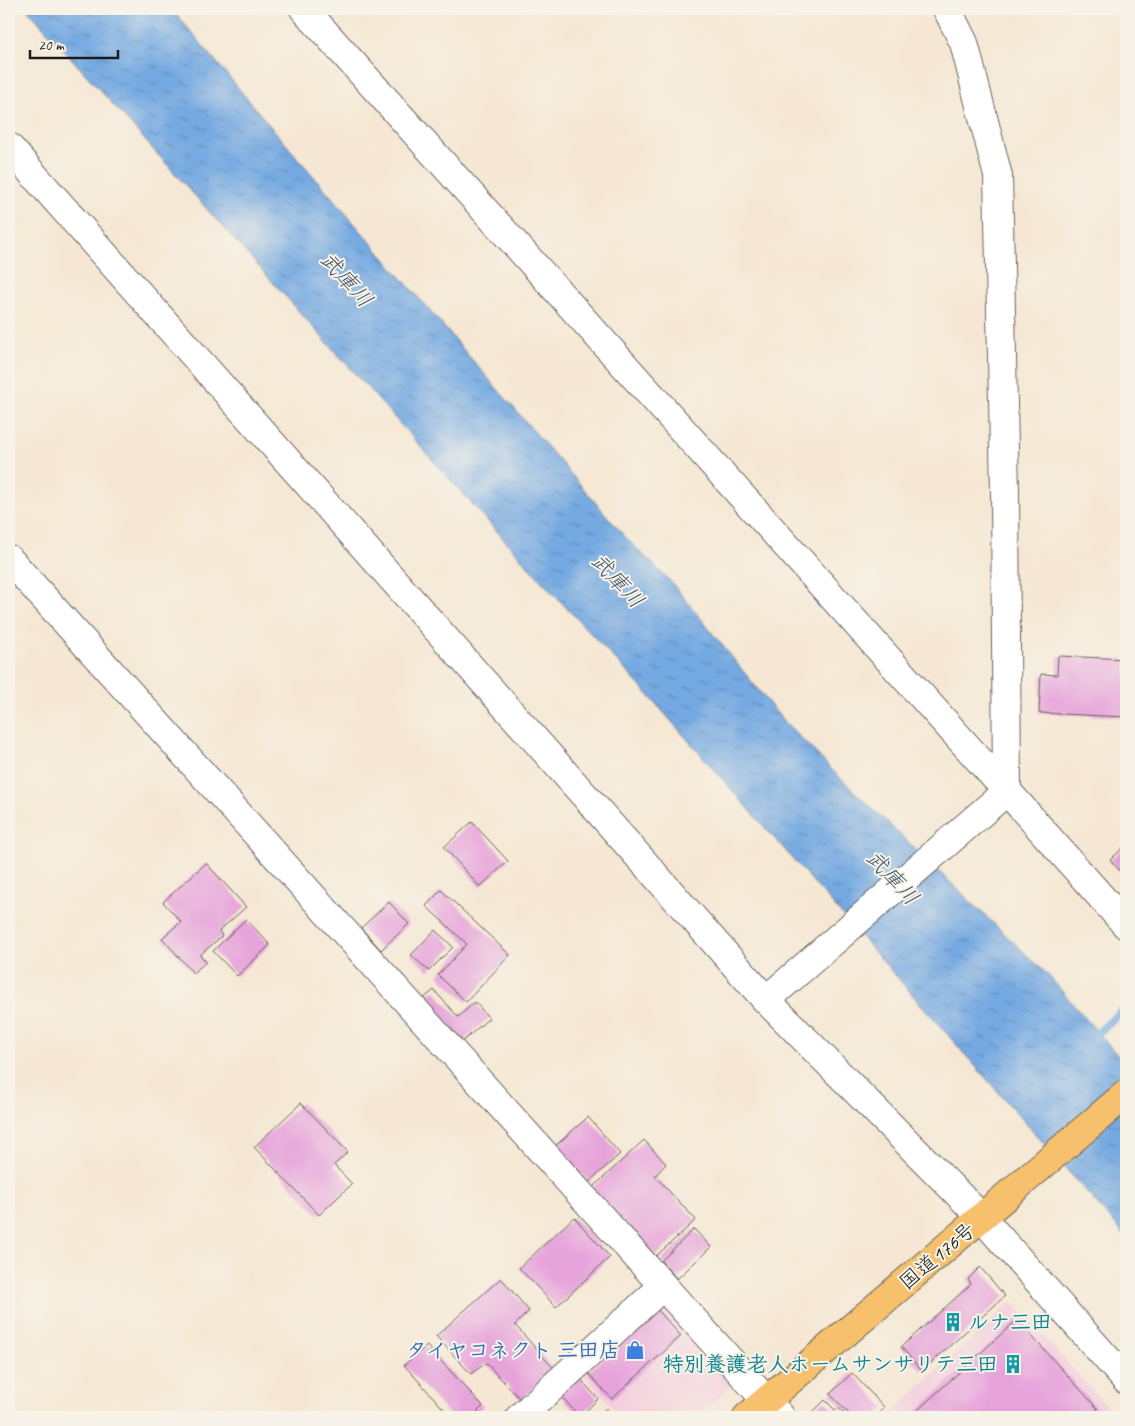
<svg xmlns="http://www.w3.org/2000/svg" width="1135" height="1426" font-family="Caveat,'Klee One',sans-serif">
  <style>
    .built { fill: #f4cfdd }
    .water { fill: url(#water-ripples); stroke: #48627e }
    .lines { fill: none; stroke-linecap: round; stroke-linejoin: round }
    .stream { stroke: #74a9e1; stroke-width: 9 }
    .building { fill: #e6a3da }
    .street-casing { stroke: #68635c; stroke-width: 30 }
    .highway-casing { stroke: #68635c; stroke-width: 30 }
    .street { stroke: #fff; stroke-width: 28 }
    .highway { stroke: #f7c06c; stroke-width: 28 }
    .labels { text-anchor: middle; stroke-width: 4; stroke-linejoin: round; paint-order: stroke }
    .street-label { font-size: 21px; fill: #1c1c1c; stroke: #f7f3e8 }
    .culture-label { font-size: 21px; font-weight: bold; fill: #0d838f; stroke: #f7f3e8; text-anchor: start }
    .shop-label { font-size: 21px; font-weight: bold; fill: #366cbe; stroke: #f7f3e8; text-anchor: end }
    .water-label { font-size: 22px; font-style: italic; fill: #3f546b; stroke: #f7f3e8 }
  </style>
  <defs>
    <pattern id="water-ripples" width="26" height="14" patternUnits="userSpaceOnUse" patternTransform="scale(1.25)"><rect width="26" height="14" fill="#74a9e1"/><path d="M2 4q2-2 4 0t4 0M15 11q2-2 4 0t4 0" fill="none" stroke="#5e89b6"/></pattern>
  </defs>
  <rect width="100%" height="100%" fill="#f7f3e8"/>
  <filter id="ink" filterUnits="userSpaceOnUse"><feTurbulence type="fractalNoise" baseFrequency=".02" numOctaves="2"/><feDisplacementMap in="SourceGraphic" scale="10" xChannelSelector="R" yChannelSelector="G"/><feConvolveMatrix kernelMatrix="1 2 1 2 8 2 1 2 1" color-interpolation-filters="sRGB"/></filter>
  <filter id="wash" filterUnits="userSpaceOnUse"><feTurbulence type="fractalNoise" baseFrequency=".0096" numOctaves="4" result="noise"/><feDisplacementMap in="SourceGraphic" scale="20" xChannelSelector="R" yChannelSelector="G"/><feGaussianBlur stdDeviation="1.12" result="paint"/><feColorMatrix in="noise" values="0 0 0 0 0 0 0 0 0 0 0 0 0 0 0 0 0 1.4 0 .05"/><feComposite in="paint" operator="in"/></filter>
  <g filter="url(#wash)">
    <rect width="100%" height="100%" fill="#f5e7d3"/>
    <g class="built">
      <path d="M1012,1301L1116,1417H887Z"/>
      <path d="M662,1303L732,1385L696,1417H621L583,1374Z"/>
    </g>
    <path class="water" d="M27,9H172L265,120L627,539L672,583L780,717L837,775L1048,975L1126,1065V1237L643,689L546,586Z"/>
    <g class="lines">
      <path class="stream" d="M1090,1040L1126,1008"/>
    </g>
    <g id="blocks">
      <g class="building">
        <path d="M1058,656L1126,659V717L1039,713L1041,674L1057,675Z"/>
        <path d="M472,822L508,861L480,887L444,847Z"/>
        <path d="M1126,845V878L1110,860Z"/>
        <path d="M206,863L246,907L219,931L222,936L200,955L206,962L193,973L162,938L181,922L163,902Z"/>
        <path d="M441,890L510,955L466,1002L438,975L467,944L426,906Z"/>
        <path d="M389,902L409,924L381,950L361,928Z"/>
        <path d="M246,919L270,945L237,976L213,951Z"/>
        <path d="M435,930L453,947L429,971L411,955Z"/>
        <path d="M434,990L458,1017L475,1002L489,1018L461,1043L422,1000Z"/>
        <path d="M301,1103L348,1152L334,1165L352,1184L319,1215L254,1147Z"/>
        <path d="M588,1117L620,1154L589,1182L576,1167L572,1170L553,1148Z"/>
        <path d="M644,1140L666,1164L655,1176L696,1220L656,1256L623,1220L618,1224L589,1191Z"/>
        <path d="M574,1217L610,1257L556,1307L519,1268Z"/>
        <path d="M694,1229L711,1247L677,1279L661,1261Z"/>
        <path d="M980,1267L1005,1296L922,1371L901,1347L971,1284L968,1279Z"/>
        <path d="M501,1278L529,1311L515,1325L554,1369L521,1400L486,1363L471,1374L436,1336Z"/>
        <path d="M657,1309L681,1336L612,1399L588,1373Z"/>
        <path d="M1017,1320L1098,1409L1089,1417H910Z"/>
        <path d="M427,1346L483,1406L477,1412L482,1417H451L404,1365Z"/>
        <path d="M852,1373L885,1408L875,1417H852L830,1394Z"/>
        <path d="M579,1377L598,1399L580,1417L559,1394Z"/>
        <path d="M825,1400L835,1410L838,1407L847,1417H808Z"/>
        <path d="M607,1408L615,1417H596Z"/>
      </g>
    </g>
  </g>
  <g filter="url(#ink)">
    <use href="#blocks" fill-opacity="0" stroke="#68635c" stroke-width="1"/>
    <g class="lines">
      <g class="street-casing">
        <g id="street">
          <path d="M304,9L1007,791L766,1000"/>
          <path d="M947,9L964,43L998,176L1005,492L1007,791L1126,925"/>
          <path d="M9,147L766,1000L982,1218L1126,1380"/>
          <path d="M9,559L781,1417"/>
          <path d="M520,1417L663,1286"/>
        </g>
      </g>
      <g class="highway-casing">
        <path id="highway" d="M747,1417L1126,1094"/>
      </g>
      <use href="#street" class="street"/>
      <use href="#highway" class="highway"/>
    </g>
  </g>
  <defs>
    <g id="building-bare" transform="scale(1.5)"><path d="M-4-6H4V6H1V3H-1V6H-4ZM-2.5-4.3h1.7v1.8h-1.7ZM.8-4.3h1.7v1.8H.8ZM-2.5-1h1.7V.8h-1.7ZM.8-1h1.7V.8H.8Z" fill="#0f9aa8" stroke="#f7f3e8" stroke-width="2.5" paint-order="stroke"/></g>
    <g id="shop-bare" transform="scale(1.5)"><path d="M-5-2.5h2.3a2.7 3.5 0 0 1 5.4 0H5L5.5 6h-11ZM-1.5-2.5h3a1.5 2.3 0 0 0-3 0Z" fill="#3f7fe0" stroke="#f7f3e8" stroke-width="2.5" paint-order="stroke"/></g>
  </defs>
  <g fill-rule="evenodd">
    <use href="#building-bare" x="953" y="1322"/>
    <use href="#shop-bare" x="635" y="1350"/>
    <use href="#building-bare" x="1013" y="1364"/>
  </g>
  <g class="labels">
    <g class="street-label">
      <text transform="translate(937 1256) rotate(-40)" y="7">国道176号</text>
    </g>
    <g class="culture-label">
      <text x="968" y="1329">ルナ三田</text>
      <text x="998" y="1371" text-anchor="end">特別養護老人ホームサンサリテ三田</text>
    </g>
    <g class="shop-label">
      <text x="620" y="1357">タイヤコネクト 三田店</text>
    </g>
    <g class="water-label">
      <text transform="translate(347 279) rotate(48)" y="8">武庫川</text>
      <text transform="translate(618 580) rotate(47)" y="8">武庫川</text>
      <text transform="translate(893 877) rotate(47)" y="8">武庫川</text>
    </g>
  </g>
  <rect width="1135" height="1426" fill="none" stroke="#f7f3e8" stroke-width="30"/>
  <path d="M30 50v8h88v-8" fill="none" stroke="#1c1c1c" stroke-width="2.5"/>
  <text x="38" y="50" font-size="15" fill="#1c1c1c" stroke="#f7f3e8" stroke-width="4" paint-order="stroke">20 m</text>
</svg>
